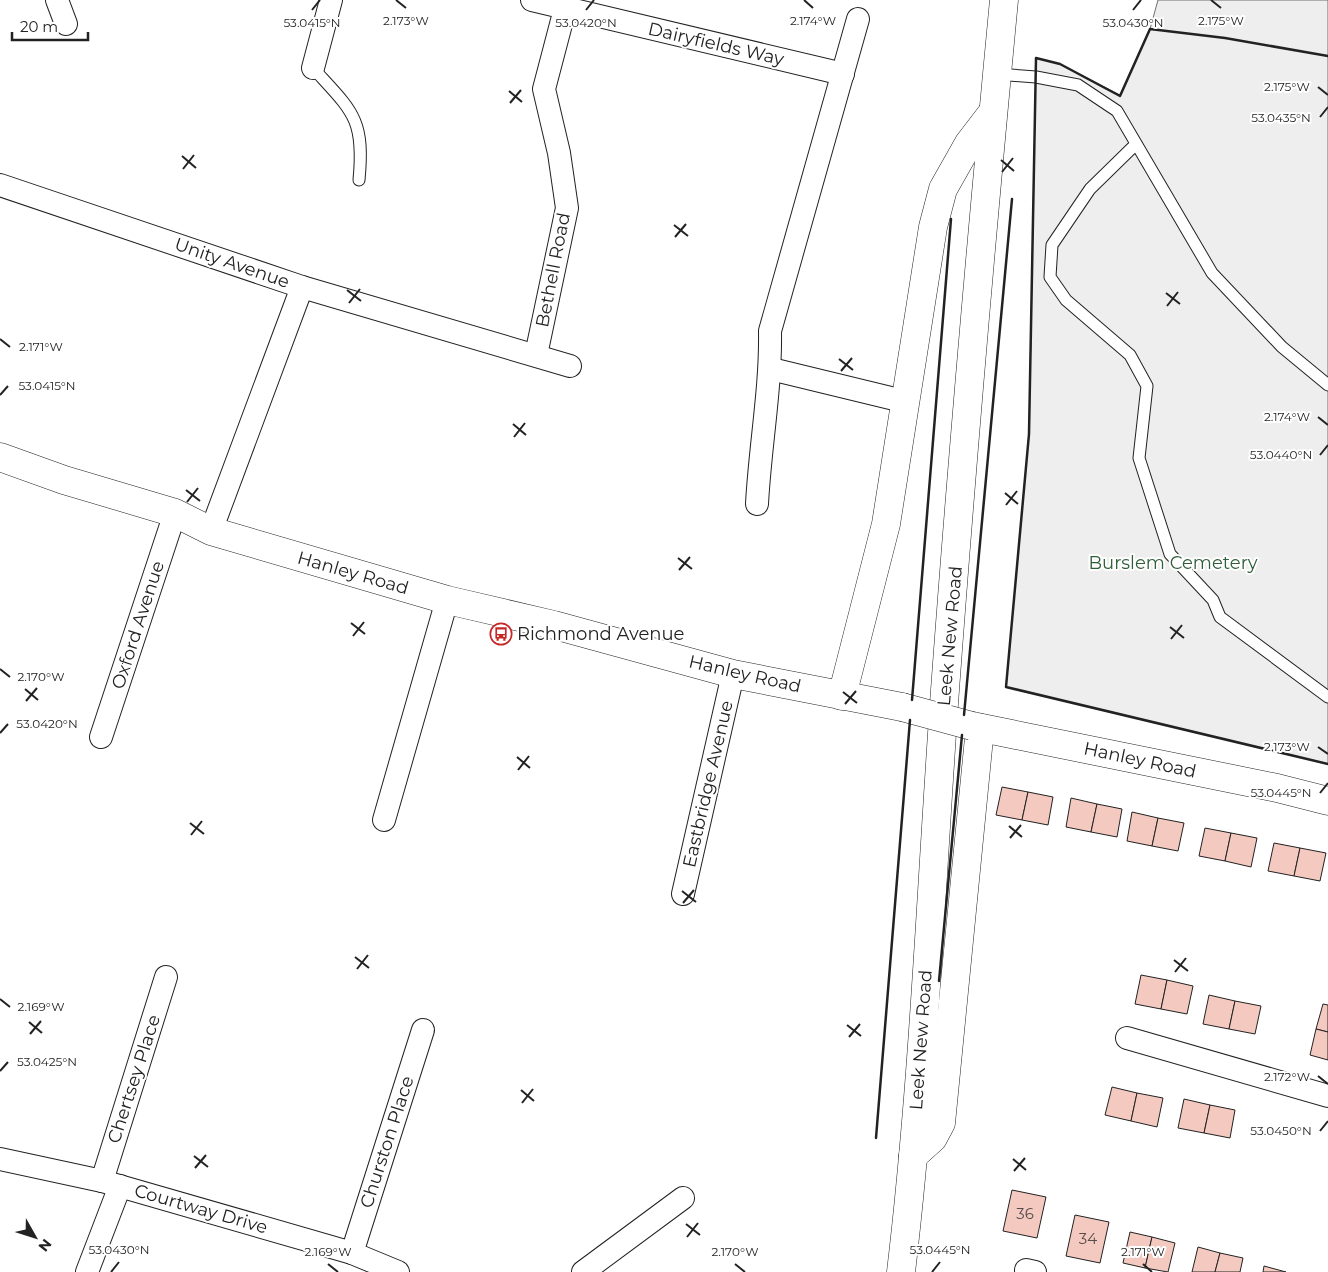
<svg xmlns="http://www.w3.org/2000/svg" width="1328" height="1272" font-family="Montserrat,sans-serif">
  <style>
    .green { fill: #eee; stroke: #6f6f6f }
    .building { fill: #f3c9c0; stroke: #222 }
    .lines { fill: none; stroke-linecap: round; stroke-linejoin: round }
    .service-casing { stroke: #222; stroke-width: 13 }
    .minor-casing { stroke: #222; stroke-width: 24 }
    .primary-casing { stroke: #222; stroke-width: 29 }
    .trunk-casing { stroke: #222; stroke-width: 29 }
    .service { stroke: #fff; stroke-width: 11 }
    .minor { stroke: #fff; stroke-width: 22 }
    .primary { stroke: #fff; stroke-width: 28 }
    .trunk { stroke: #fff; stroke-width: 28 }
    .primary-bridge-casing { stroke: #222; stroke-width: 29; stroke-linecap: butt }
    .primary-bridge { stroke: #fff; stroke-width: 28 }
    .wall { stroke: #222; stroke-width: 2.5 }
    .ticks { fill: none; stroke: #222; stroke-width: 2 }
    .labels { text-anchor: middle; stroke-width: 4; stroke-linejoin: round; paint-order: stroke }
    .number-label { font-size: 15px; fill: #564c4a }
    .street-label { font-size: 18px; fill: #222; stroke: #fff }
    .park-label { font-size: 18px; fill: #2f5e38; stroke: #fff }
    .poi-label { font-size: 18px; fill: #222; stroke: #fff; text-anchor: start }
    .ticks-label { font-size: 12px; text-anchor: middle; fill: #222; stroke: #fff; stroke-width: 4; stroke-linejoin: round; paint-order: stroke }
  </style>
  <rect width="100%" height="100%" fill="#fff"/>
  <path class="green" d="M1158,0H1328V764L1006,687L1029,434L1036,58L1060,64L1120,95L1150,29Z"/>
  <g class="building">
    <path d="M1002,787L1028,792L1022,820L996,815Z"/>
    <path d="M1028,792L1053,797L1048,825L1022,820Z"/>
    <path d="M1071,798L1097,804L1091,832L1066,827Z"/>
    <path d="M1097,804L1122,809L1117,837L1091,832Z"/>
    <path d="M1132,812L1158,818L1152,846L1127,841Z"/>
    <path d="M1158,818L1184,823L1178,851L1152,846Z"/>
    <path d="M1205,828L1231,833L1225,861L1199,856Z"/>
    <path d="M1231,833L1257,838L1251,867L1225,861Z"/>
    <path d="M1274,843L1300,848L1294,876L1268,871Z"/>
    <path d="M1300,848L1326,853L1320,881L1294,876Z"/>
    <path d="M1141,975L1167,980L1161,1009L1135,1004Z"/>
    <path d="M1167,980L1193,986L1187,1014L1161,1009Z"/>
    <path d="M1209,995L1235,1001L1229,1029L1203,1024Z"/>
    <path d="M1235,1001L1261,1006L1255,1034L1229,1029Z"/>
    <path d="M1323,1004L1328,1005V1032L1316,1029Z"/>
    <path d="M1316,1029L1328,1032V1060L1310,1055Z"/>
    <path d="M1112,1087L1137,1093L1131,1121L1105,1115Z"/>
    <path d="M1137,1093L1163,1098L1157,1127L1131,1121Z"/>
    <path d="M1184,1099L1210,1105L1204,1133L1178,1128Z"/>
    <path d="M1210,1105L1235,1110L1230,1138L1204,1133Z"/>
    <path d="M1012,1190L1046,1197L1037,1238L1003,1231Z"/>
    <path d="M1075,1215L1109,1222L1100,1263L1066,1256Z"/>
    <path d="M1130,1232L1152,1237L1145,1268L1123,1263Z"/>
    <path d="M1152,1237L1175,1243L1168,1272L1145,1268Z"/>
    <path d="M1198,1247L1220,1253L1215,1272H1192Z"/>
    <path d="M1220,1253L1243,1258L1240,1272H1215Z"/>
    <path d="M1264,1266L1286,1272H1263Z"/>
  </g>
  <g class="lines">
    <g class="service-casing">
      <g id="service">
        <path d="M313,68C352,111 365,118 359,180"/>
        <path d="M997,74L1036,77L1078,85L1117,111L1212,273L1282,347L1328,385"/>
        <path d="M1136,144L1090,189L1052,245L1050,277L1066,300L1130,355L1147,386L1139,458L1170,554L1213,600L1220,617L1328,697"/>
      </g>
    </g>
    <g class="minor-casing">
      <g id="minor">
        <path d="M57,0L66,24"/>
        <path d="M532,0L843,74"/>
        <path d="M313,68L331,0"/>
        <path d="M0,185L302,287L570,366"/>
        <path d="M536,355L567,208L559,153L544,89L565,9"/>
        <path d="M771,369L907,402"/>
        <path d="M757,504C760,446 771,389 770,331L858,19"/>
        <path d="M211,531L302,287"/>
        <path d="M101,737L175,513"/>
        <path d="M384,820L447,600"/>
        <path d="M683,894L733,674"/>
        <path d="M1127,1038L1328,1096"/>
        <path d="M0,1159L102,1181L352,1253L398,1272"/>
        <path d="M102,1181L166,977"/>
        <path d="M352,1253L423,1030"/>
        <path d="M1026,1270L1035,1272"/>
        <path d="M87,1272L120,1186"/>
        <path d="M583,1272L683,1198"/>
      </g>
    </g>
    <g class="primary-casing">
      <g id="primary">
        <path d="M0,457L64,480L175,513L211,531L447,600L554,625L733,674L902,707"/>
        <path d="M972,726L1277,788L1328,801"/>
      </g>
    </g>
    <g class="trunk-casing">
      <g id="trunk">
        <path d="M842,696L886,524L933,227L943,189L969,143L992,113"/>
        <path d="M913,1156L933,1138L941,1123L980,728"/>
        <path d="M901,1272C924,1079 931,884 945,690C962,460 982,230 1004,0"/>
      </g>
    </g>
    <use href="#service" class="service"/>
    <use href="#minor" class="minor"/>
    <use href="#primary" class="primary"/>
    <use href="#trunk" class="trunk"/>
    <g class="primary-bridge-casing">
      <path id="primary-bridge" d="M902,707L972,726"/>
    </g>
    <use href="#primary-bridge" class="primary-bridge"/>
    <g class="wall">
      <path d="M1328,56L1225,38L1150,29L1120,96L1060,64L1036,58L1029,434L1006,687L1328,764"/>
      <path d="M912,700L951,219"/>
      <path d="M964,715L1012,199"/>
      <path d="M939,981L962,735"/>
      <path d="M876,1138L910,720"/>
    </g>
  </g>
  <path class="ticks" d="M396,0L406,8M804,0L813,8M1211,0L1221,8M312,10L320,0M586,10L594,0M1133,10L1141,0M1318,87L1328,95M509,91L522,102M510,103L521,90M1320,117L1328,107M182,156L196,168M1001,160L1014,171M183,169L194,155M1002,172L1013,158M674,225L688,236M675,237L686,224M347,290L361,301M1166,293L1180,304M349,303L360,289M1167,306L1178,292M0,339L10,347M839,359L853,370M841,371L852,358M0,395L8,386M1318,417L1328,425M513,424L526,435M514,437L525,423M1320,455L1328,445M186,490L200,501M1005,493L1018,504M187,502L198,488M1006,505L1017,491M678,558L692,569M679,570L690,557M351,623L365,634M1170,627L1184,638M353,636L364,622M1171,639L1182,625M0,669L10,677M25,689L38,700M843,692L857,703M26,701L37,688M845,704L856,691M0,733L8,724M1318,747L1328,754M517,757L530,768M518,770L529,756M1320,793L1328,783M190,823L204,834M1009,826L1022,837M191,835L202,821M1010,838L1021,825M682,891L696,902M683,903L694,890M355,957L369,968M1174,960L1188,971M357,969L368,955M1175,972L1186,958M0,999L10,1007M29,1022L42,1033M847,1025L861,1036M30,1034L41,1021M849,1037L860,1024M0,1071L8,1062M1318,1076L1328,1084M521,1090L534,1101M522,1103L533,1089M1320,1131L1328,1121M194,1156L208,1167M1013,1159L1026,1170M195,1168L206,1155M1014,1171L1025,1158M686,1224L700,1235M687,1237L698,1223M328,1264L338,1272M735,1264L745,1272M1143,1264L1152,1272M111,1272L119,1262M932,1272L940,1262"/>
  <defs>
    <g id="bus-ring" transform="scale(1.125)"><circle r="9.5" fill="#fff" stroke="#c62828" stroke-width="1.5"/><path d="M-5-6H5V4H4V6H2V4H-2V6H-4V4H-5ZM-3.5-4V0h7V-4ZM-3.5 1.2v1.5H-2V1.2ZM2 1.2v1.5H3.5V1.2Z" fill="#c62828"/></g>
  </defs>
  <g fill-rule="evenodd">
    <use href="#bus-ring" x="501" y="634"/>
  </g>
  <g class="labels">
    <g class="number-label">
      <text x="1025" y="1219">36</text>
      <text x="1088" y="1244">34</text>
    </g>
    <g class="street-label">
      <text transform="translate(716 44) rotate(13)" y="6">Dairyfields Way</text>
      <text transform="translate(232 263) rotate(19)" y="6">Unity Avenue</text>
      <text transform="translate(553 270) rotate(-79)" y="6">Bethell Road</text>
      <text transform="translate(353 573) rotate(16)" y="6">Hanley Road</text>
      <text transform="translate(138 625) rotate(-72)" y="6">Oxford Avenue</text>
      <text transform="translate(950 636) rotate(-85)" y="6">Leek New Road</text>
      <text transform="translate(745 674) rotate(13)" y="6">Hanley Road</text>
      <text transform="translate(1140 760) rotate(12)" y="6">Hanley Road</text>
      <text transform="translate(708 784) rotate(-77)" y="6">Eastbridge Avenue</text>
      <text transform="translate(921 1040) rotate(-86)" y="6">Leek New Road</text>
      <text transform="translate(134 1079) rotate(-72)" y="6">Chertsey Place</text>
      <text transform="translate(387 1142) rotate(-72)" y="6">Churston Place</text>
      <text transform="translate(201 1209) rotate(16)" y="6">Courtway Drive</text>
    </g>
    <g class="park-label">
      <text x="1173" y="569">Burslem Cemetery</text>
    </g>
    <g class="poi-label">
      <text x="517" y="640">Richmond Avenue</text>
    </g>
  </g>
  <g class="ticks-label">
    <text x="406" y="25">2.173°W</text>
    <text x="813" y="25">2.174°W</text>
    <text x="1221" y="25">2.175°W</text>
    <text x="312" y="27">53.0415°N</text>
    <text x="586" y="27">53.0420°N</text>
    <text x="1133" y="27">53.0430°N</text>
    <text x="1287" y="91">2.175°W</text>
    <text x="1281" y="122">53.0435°N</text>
    <text x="41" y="351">2.171°W</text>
    <text x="47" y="390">53.0415°N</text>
    <text x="1287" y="421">2.174°W</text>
    <text x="1281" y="459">53.0440°N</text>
    <text x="41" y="681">2.170°W</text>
    <text x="47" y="728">53.0420°N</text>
    <text x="1287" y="751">2.173°W</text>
    <text x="1281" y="797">53.0445°N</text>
    <text x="41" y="1011">2.169°W</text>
    <text x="47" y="1066">53.0425°N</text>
    <text x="1287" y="1081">2.172°W</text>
    <text x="1281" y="1135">53.0450°N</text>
    <text x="119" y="1254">53.0430°N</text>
    <text x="940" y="1254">53.0445°N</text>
    <text x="328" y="1256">2.169°W</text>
    <text x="735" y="1256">2.170°W</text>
    <text x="1143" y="1256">2.171°W</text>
  </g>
  <g transform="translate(35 1237) rotate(129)" stroke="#ffffff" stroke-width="4" paint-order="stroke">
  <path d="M0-4L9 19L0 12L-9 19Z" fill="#222222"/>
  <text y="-8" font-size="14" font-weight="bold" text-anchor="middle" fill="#222222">N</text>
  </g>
  <path d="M12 32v8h76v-8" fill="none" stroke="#222222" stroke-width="2.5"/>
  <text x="20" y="32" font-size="15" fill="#222222" stroke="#ffffff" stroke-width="4" paint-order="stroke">20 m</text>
</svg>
